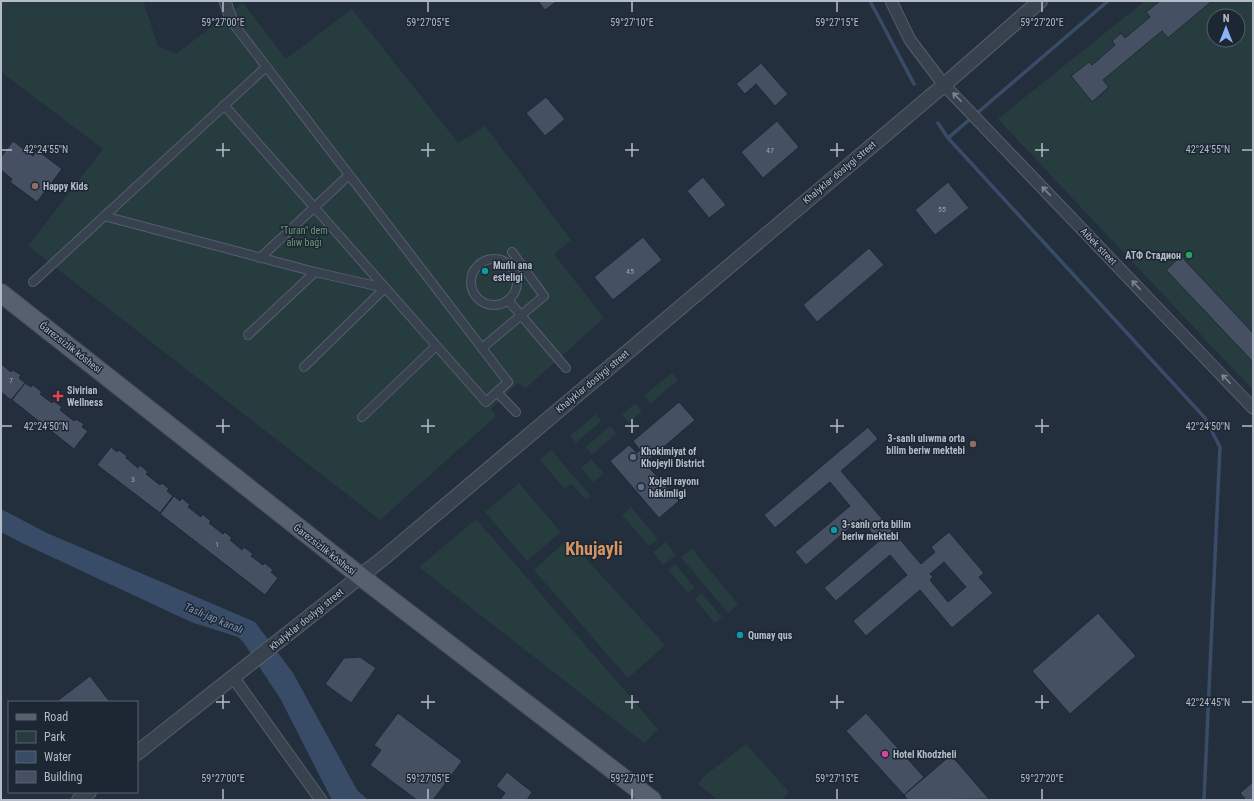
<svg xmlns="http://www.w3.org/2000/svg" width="1254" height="801" font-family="'Roboto Condensed',sans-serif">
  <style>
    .green { fill: #263c3f; fill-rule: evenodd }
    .water { fill: #394c67 }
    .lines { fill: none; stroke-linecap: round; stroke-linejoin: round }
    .stream { stroke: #394c67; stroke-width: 3.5 }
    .building { fill: #455162; stroke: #1f2835; fill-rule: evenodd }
    .pedestrian-casing { stroke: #565f6c; stroke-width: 10 }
    .minor-casing { stroke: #565f6c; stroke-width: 13 }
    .tertiary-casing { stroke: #565f6c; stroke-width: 16 }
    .primary-casing { stroke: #414a57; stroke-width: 20 }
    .pedestrian { stroke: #38414e; stroke-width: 8 }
    .minor { stroke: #38414e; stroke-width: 11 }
    .tertiary { stroke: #38414e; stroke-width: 14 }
    .primary { stroke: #56606e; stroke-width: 18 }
    .oneway { stroke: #7c8592 }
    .ticks { fill: none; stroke: #b4bcc9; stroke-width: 1.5 }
    .education-dot { fill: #8d6e63; stroke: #1d2633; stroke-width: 1.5 }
    .leisure-dot { fill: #2e9e5b; stroke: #1d2633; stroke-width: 1.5 }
    .culture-dot { fill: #0f9aa8; stroke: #1d2633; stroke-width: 1.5 }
    .health-dot { fill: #e0444e; stroke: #1d2633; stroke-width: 1.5 }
    .service-dot { fill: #5c6f8a; stroke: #1d2633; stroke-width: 1.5 }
    .hotel-dot { fill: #d1479c; stroke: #1d2633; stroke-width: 1.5 }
    .labels { text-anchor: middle; stroke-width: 3; stroke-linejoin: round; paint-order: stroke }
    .number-label { font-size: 8px; fill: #98a1af }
    .street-label { font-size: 10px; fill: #b4bcc9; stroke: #1d2633 }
    .poi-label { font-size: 10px; font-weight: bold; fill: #b4bcc9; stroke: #1d2633; text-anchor: start }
    .park-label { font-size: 10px; fill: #6b9a76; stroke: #1d2633 }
    .water-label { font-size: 11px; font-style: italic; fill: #7c92b1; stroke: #1d2633 }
    .town-label { font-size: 18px; font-weight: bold; fill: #d59563; stroke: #1d2633 }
    .ticks-label { font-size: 10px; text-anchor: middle; fill: #b4bcc9; stroke: #1d2633; stroke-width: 3; stroke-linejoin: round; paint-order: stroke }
  </style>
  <rect width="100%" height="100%" fill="#242f3e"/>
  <g class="green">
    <path d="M1,1H143L158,46L176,54L243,3L286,59L352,9L458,143L485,126L571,240L554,254L604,318L525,389L518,383L491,409L496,416L380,520L28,246L103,149L1,72Z"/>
    <path d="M1145,1H1253V390L998,119ZM1214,16H1238V40H1214Z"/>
    <path d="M672,373L678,380L651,403L644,396Z"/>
    <path d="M635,403L642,411L629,423L622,415Z"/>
    <path d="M596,414L601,421L576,443L570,436Z"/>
    <path d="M610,426L616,434L592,455L586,447Z"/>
    <path d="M551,450L591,496L586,500L572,484L565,489L540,460Z"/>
    <path d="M591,459L604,473L593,482L581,468Z"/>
    <path d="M519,483L561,532L527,561L485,512Z"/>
    <path d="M631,507L658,539L649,546L622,515Z"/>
    <path d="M476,519L658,729L644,743L419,567Z"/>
    <path d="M568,539L665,645L628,678L534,570Z"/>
    <path d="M666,542L676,555L663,565L653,552Z"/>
    <path d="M692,549L738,604L728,613L681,557Z"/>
    <path d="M675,564L695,588L688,593L668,570Z"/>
    <path d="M701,593L722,617L715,623L695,599Z"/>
    <path d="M746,744L789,792L781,800H718L698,784L703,777Z"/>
  </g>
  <path class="water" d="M1,509L47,533L255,622L293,673L357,790L368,800H332L281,700L244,643L238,637L191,622L24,544L1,532Z"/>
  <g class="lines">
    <g class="stream">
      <path d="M870,1L914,84"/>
      <path d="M938,123L948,138L1205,418L1220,447L1204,800"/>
      <path d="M948,138L1108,1"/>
    </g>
  </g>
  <g class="building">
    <path d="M538,1H557L545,10Z"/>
    <path d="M1160,1H1212L1168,38L1162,31L1103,80L1109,87L1092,102L1071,76L1089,62L1092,65L1115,45L1112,41L1121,33L1125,38L1150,17L1146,12Z"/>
    <path d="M761,63L788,94L775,106L756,84L745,94L736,84Z"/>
    <path d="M546,97L565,119L545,136L526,113Z"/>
    <path d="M777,121L799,147L763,178L741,152Z"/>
    <path d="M13,141L33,156L37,150L62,169L37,202L10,182L12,179L1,170V157Z"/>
    <path d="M703,177L726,205L709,218L687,191Z"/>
    <path d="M948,182L969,208L935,235L915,210Z"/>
    <path d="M643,237L662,260L613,300L594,277Z"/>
    <path d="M869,248L884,265L817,322L803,305Z"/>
    <path d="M1181,256L1253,333V362L1166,270Z"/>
    <path d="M1,364L11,372L13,370L21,375L19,378L25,383L11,400L1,392Z"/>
    <path d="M25,383L31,387L33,385L42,392L40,394L52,403L54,401L62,407L60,410L74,421L76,419L84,424L82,427L88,431L74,449L12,400Z"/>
    <path d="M679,402L695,420L645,463L679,501L659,518L610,461L629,445L637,453L640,450L633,441Z"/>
    <path d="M868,427L878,439L841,471L921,564L935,552L931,547L949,532L984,573L979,577L993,593L952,628L920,590L866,636L853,621L907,575L890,555L836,601L824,588L879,541L860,519L806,565L795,552L850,506L830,482L775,528L764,515ZM944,562L966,587L948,602L930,580L933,577L930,574Z"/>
    <path d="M111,447L117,452L119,450L127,456L126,458L138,468L140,465L148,472L146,474L160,485L162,483L169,489L167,491L173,496L160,513L97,465Z"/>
    <path d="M174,496L180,501L182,498L190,505L188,507L201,517L202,514L211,521L209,523L223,534L225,532L232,538L230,540L242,550L244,547L253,554L251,556L263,565L265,563L273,570L271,572L278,578L265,595L160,514Z"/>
    <path d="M1098,613L1136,656L1070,714L1032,671Z"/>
    <path d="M360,657L376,668L351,703L325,684L344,658Z"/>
    <path d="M90,676L110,702H56Z"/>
    <path d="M398,713L462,761L433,800H417L370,765L381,750L374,745Z"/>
    <path d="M866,713L924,777L904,795L846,731Z"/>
    <path d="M951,755L989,799L908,800L904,795Z"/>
    <path d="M507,772L532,792L527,800H500L505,793L496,786Z"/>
    <path d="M1253,782V800H1246L1240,793Z"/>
  </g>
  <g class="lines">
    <g class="pedestrian-casing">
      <g id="pedestrian">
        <path d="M224,105L486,402L508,382L232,22"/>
        <path d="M104,216L315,272L385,288"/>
        <path d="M260,258L349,175"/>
        <circle cx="494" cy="282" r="23"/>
        <path d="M33,282L266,67"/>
        <path d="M508,300L566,368"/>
        <path d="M248,335L315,272"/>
        <path d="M482,348L544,296L512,252"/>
        <path d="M304,367L385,288"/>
        <path d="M497,392L516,412"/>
        <path d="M362,417L436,346"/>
      </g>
    </g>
    <g class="minor-casing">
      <g id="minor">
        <path d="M225,1L232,22"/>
        <path d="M891,1L910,40L944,85L1253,408"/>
        <path d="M233,677L321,800"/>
      </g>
    </g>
    <g class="tertiary-casing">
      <g id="tertiary">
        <path d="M137,753L386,556L944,85L1040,1"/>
        <path d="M79,800L89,792"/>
      </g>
    </g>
    <g class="primary-casing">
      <path id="primary" d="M1,293L360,576L652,800"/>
    </g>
    <use href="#pedestrian" class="pedestrian"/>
    <use href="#minor" class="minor"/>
    <use href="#tertiary" class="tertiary"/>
    <use href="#primary" class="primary"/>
  </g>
  <defs><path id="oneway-shaft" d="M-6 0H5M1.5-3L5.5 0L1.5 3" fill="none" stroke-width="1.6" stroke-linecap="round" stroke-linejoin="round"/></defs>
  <g class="oneway">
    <use href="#oneway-shaft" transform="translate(957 97) rotate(-134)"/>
    <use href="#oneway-shaft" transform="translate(1046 191) rotate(-134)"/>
    <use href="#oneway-shaft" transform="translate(1136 285) rotate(-134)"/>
    <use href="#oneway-shaft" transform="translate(1226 379) rotate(-134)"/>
  </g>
  <path class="ticks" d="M223,2V12M428,2V12M632,2V12M837,2V12M1042,2V12M223,143V157M428,143V157M632,143V157M837,143V157M1042,143V157M2,150H12M216,150H230M421,150H435M625,150H639M830,150H844M1035,150H1049M1242,150H1252M223,419V433M428,419V433M632,419V433M837,419V433M1042,419V433M2,426H12M216,426H230M421,426H435M625,426H639M830,426H844M1035,426H1049M1242,426H1252M223,695V709M428,695V709M632,695V709M837,695V709M1042,695V709M216,702H230M421,702H435M625,702H639M830,702H844M1035,702H1049M1242,702H1252M223,789V799M428,789V799M632,789V799M837,789V799M1042,789V799"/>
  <g class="education-dot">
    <circle cx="35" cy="186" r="4"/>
    <circle cx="973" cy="444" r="4"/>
  </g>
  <circle class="leisure-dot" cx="1189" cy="255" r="4"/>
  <g class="culture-dot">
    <circle cx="485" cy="271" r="4"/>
    <circle cx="834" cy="530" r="4"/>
    <circle cx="740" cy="635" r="4"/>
  </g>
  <path class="health-dot" d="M56 390h4v4h4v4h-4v4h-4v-4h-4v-4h4z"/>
  <g class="service-dot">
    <circle cx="633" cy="457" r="4"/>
    <circle cx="641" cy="487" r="4"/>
  </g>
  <circle class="hotel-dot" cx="885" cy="754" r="4"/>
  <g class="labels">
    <g class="number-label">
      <text x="770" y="153">47</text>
      <text x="942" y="212">55</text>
      <text x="630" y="274">45</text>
      <text x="11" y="383">7</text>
      <text x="133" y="482">3</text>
      <text x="217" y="547">1</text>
    </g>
    <g class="street-label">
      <text transform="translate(839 172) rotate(-40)" y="4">Khalyklar doslygi street</text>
      <text transform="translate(1099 246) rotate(46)" y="4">Aibek street</text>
      <text transform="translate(71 347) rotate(38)" y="4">Ǵarezsizlik kóshesi</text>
      <text transform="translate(592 381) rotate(-40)" y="4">Khalyklar doslygi street</text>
      <text transform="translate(325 549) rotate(38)" y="4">Ǵarezsizlik kóshesi</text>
      <text transform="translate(306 619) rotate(-39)" y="4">Khalyklar doslygi street</text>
    </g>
    <g class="poi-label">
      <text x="43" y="190">Happy Kids</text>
      <text x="1181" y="259" text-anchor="end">АТФ Стадион</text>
      <text x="493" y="269">Muńlı ana<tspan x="493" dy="12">esteligi</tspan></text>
      <text x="67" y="394">Sivirian<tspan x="67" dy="12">Wellness</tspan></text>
      <text x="965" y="442" text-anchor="end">3-sanlı ulıwma orta<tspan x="965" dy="12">bilim beriw mektebi</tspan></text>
      <text x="641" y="455">Khokimiyat of<tspan x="641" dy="12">Khojeyli District</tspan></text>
      <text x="649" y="485">Xojeli rayonı<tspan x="649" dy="12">hákimligi</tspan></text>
      <text x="842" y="528">3-sanlı orta bilim<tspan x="842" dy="12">beriw mektebi</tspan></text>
      <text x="748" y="639">Qumay qus</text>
      <text x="893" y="758">Hotel Khodzheli</text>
    </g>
    <g class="park-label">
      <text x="304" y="234">"Turan" dem<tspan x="304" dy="12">alıw baǵı</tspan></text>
    </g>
    <g class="water-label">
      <text transform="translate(214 618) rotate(23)" y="4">Taslı-jap kanalı</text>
    </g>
    <g class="town-label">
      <text x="594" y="555">Khujayli</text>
    </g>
  </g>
  <g class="ticks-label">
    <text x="223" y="26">59°27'00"E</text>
    <text x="428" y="26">59°27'05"E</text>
    <text x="632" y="26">59°27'10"E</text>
    <text x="837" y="26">59°27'15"E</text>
    <text x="1042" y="26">59°27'20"E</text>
    <text x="46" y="153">42°24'55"N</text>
    <text x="1208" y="153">42°24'55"N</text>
    <text x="46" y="430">42°24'50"N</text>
    <text x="1208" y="430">42°24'50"N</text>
    <text x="1208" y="706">42°24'45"N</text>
    <text x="223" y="782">59°27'00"E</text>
    <text x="428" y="782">59°27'05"E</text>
    <text x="632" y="782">59°27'10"E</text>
    <text x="837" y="782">59°27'15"E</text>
    <text x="1042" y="782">59°27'20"E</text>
  </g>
  <rect width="1254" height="801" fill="none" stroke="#b4bcc9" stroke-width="4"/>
  <rect x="8" y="701" width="130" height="92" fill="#1d2633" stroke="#59626f"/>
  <rect x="16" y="714" width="20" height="6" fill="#56606e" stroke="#59626f"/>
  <text x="44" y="721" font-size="12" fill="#b4bcc9">Road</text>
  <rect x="16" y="731" width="20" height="12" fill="#263c3f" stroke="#59626f"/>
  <text x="44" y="741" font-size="12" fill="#b4bcc9">Park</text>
  <rect x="16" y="751" width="20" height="12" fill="#394c67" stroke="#59626f"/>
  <text x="44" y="761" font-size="12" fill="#b4bcc9">Water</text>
  <rect x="16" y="771" width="20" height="12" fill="#455162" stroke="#59626f"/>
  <text x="44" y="781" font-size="12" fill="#b4bcc9">Building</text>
  <g transform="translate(1226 28)"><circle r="19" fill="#1d2633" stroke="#59626f"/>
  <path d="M0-3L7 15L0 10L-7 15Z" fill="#8ab4f8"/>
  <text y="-6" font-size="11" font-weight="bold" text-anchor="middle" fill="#b4bcc9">N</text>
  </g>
</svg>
